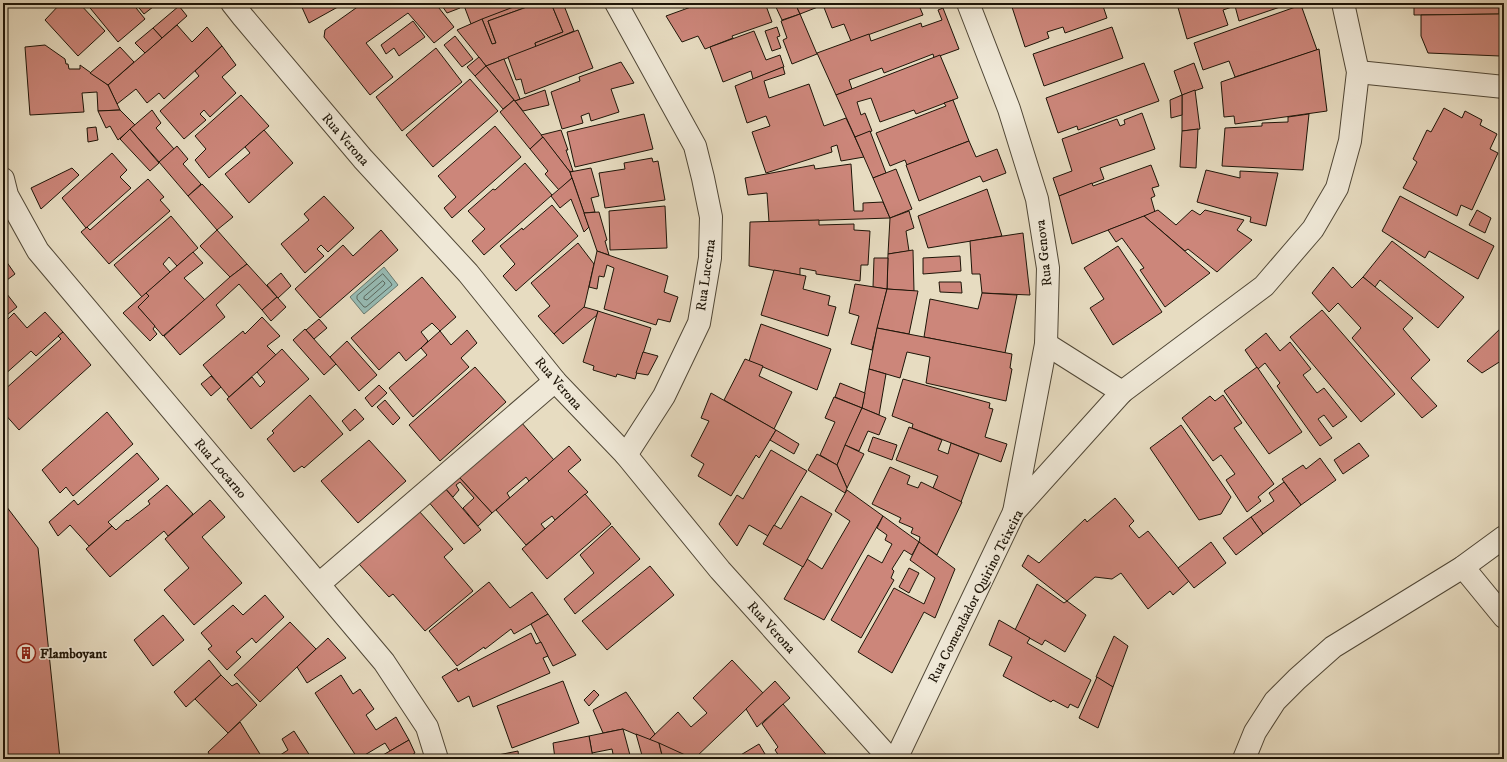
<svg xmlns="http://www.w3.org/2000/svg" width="1507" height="762" font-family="'IM FELL DW Pica',serif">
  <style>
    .water { fill: #97bbb4; stroke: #67796f }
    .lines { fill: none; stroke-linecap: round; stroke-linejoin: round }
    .shore { stroke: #5a685e; stroke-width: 1 }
    .building { fill: #cc867a; stroke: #1e1508 }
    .minor-casing { stroke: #504736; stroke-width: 24 }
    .minor { stroke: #efe8d7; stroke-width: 22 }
    .labels { text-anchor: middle; stroke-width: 3; stroke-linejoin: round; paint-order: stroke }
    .street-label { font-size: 14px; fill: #1e1508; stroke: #efe8d7 }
    .poi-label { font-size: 14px; font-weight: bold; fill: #1e1508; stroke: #efe8d7; text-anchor: start }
  </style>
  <rect width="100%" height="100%" fill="#e7dcc1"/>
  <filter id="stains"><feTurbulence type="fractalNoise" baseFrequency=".005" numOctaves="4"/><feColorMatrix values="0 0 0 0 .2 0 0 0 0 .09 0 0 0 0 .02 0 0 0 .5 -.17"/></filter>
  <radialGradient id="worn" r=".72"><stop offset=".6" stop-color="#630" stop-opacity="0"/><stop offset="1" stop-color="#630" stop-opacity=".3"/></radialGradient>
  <path class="water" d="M384,267L398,285L364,314L350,297Z"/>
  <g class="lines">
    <g class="shore">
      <path d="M383,274L391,283L392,285L366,307H364L357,299V296Z"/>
      <path d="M383,281L385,283L384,285L367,300L364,299V297Z"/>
    </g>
  </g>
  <g class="building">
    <path d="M61,3H79L105,31L78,56L45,20Z"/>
    <path d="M86,3H132L145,19L118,42Z"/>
    <path d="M135,3H158L144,14Z"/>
    <path d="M300,3H345L309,23Z"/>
    <path d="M363,3H435L454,27L434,43L408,13L366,43L393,77L370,95L324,37L325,30Z"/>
    <path d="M440,3H458L460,8L447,13Z"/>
    <path d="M463,3H522V4L471,24Z"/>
    <path d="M524,3H538L488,21L496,43L492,44L482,19Z"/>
    <path d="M538,3H551L563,32L535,43L536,47L486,66L457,30L482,19L492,44L496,43L488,21Z"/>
    <path d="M551,3H563L574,31L536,47L535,43L563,32Z"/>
    <path d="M682,3H697L683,8Z"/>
    <path d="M702,3H765L772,22L732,36L733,38L705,49L698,36L682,42L666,16Z"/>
    <path d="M774,3H795L800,14L782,20Z"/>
    <path d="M795,3H828L800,14Z"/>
    <path d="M828,3H918L923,15L851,41L844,24L832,28L823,5Z"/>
    <path d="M1024,3H1102L1107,18L1065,33L1063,27L1047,32L1049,38L1025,47L1012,7Z"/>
    <path d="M1179,3H1292L1239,21L1235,6L1223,10L1228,25L1187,39L1177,4Z"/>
    <path d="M1414,3H1499V14L1414,15Z"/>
    <path d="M1301,5L1317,50L1235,77L1229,61L1203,70L1194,43Z"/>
    <path d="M179,6L187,16L162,38L153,28Z"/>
    <path d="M943,8L959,49L934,58L933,54L884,73L882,68L849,80L852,89L836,95L817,53L869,34L871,41L921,23L922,27L942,20L938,10Z"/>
    <path d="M800,14L817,54L792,64L783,40L787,38L781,21Z"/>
    <path d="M1500,14V56L1428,53L1421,36V15Z"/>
    <rect x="1500" y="14" width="4" height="24"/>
    <path d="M413,21L425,37L399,56L394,48L386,54L381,45Z"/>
    <path d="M177,25L192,42L207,27L222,46L164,99L159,93L147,103L136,89L117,104L108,85Z"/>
    <path d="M777,27L780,36L777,37L781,48L772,51L765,31Z"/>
    <path d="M1112,27L1123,58L1044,86L1033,54Z"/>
    <path d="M153,28L162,38L145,53L135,43Z"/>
    <path d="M578,30L593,68L525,94L521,79L516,80L508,57Z"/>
    <path d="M754,31L766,60L780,55L784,67L753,79L751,71L723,82L710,47Z"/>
    <path d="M455,36L473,59L462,67L444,45Z"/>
    <path d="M45,45L65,59L66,64H68L69,69H80V65L108,85L120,110L98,111L97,92L82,93L84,112L30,115L25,47Z"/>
    <path d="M222,46L236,65L222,77L236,93L210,117L204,110L200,114L206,120L184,139L160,111L199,76L195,71Z"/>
    <path d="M120,47L134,62L108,85L90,73Z"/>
    <path d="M436,48L462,82L402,131L376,97Z"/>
    <path d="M1319,49L1327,111L1235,124L1234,116L1224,117L1221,82Z"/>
    <path d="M940,55L958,98L916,114L914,110L880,122L871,98L857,102L861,115L865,113L872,131L855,137L836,95Z"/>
    <path d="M479,57L486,66L475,76L467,67Z"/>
    <path d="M504,59L520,99L515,101L486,66Z"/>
    <path d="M621,62L634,83L611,89L619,112L591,121L589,113L581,116L583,123L562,129L551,92L580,81L579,77Z"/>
    <path d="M1144,63L1159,101L1078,130L1077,126L1058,133L1046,98Z"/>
    <path d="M1194,63L1203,88L1182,95L1174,71Z"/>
    <path d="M486,66L514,100L503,109L475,76Z"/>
    <path d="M783,67L785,74L764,81L769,98L809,84L824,126L846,118L864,157L841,161L837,145L831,147L832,152L766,173L752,132L770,126L766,116L747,123L735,86Z"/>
    <path d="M470,79L498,111L433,167L406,135Z"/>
    <path d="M545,90L549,105L523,111L515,101Z"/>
    <path d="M1195,90L1200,129L1182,131V95Z"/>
    <path d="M241,95L269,126L209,178L195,160L206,149L195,136Z"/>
    <path d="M1182,95V115L1171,118L1170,100Z"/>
    <path d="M514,100L543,137L530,149L500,112Z"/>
    <path d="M953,100L969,141L907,165L905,160L890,166L876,133L946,106L944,103Z"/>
    <path d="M1444,108L1462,118L1465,111L1482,120L1480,125L1497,134L1490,149L1498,153L1472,210L1461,205L1457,216L1403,188L1417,162L1413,159L1427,130L1431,132Z"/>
    <path d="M120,110L135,125L118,140L110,126L106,128L98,111Z"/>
    <path d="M152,110L161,123L156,128L174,149L159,162L130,129Z"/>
    <path d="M1142,113L1155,149L1100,168L1104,179L1059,196L1053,178L1072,171L1062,139L1117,119L1120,126L1125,124L1124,120Z"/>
    <path d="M644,114L653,149L575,167L567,132Z"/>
    <path d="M1309,114L1303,170L1222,166L1225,128L1262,126V123L1288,122V117Z"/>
    <path d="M495,126L521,157L452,218L444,208L456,197L438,176Z"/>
    <path d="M96,127L98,140L88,142L87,128Z"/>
    <path d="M130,129L159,163L150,171L120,139Z"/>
    <path d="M1198,129L1196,168L1180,167L1182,131Z"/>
    <path d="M264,130L293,163L249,203L225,174L250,153L245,147Z"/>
    <path d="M561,130L568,150H566L573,171L570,172L541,135Z"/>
    <path d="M870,131L886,173L873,178L855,137Z"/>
    <path d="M543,137L570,172L572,178L559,190L545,174L548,171L530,149Z"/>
    <path d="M969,141L976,157L997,149L1006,173L983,182L980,176L919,201L906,165Z"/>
    <path d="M177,146L188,159L183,164L201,184L188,196L159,162Z"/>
    <path d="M112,153L127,170L120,177L131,188L86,228L62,198Z"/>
    <path d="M652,158L653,162L658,161L665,200L605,208L599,173L625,169L624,163Z"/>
    <path d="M525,163L552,195L484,255L472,241L485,229L468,211L493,189L495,190Z"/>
    <path d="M851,164L854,211H863V203L883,202L890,218L769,222L767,193L748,195L745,178L814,165L815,169Z"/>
    <path d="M1151,165L1159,186L1152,188L1155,196L1151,198L1155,212L1072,244L1059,196L1092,183L1093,186Z"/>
    <path d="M72,168L79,175L41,209L31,188Z"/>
    <path d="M591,168L599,196L591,198L595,212L584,213L570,172Z"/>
    <path d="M896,169L912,209L890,218L873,178Z"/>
    <path d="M1206,170L1240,178V171L1278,173L1266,226L1250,222L1251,217L1197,202Z"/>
    <path d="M572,178L589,227L584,232L571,199L560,208L551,196Z"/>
    <path d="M148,179L164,197L160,200L170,211L109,264L81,232L87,227L90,230Z"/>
    <path d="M202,184L233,217L217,230L188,196Z"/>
    <path d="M987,189L1002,236L928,248L918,216Z"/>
    <path d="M324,196L354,228L328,252L321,245L317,249L324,256L305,273L281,244L309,220L304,214Z"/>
    <path d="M1400,196L1494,246L1478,279L1429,251L1425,258L1382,231Z"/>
    <path d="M552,205L578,236L516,291L503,276L515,264L500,246L522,228L523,230Z"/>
    <path d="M665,206L667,248L610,250L609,211Z"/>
    <path d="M1158,210L1176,225L1192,210L1200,215L1205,210L1244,220L1237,230L1252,240L1217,272L1188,249L1185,251L1144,216Z"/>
    <path d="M1477,210L1491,218L1485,233L1469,225Z"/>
    <path d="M909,211L914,228L906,231L909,251L888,254L890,218Z"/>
    <path d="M599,212L607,240L605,241L609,255L597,251L584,213Z"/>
    <path d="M171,216L198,248L177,266L169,257L163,264L170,272L142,297L114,265Z"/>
    <path d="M1144,216L1210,273L1165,307L1140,270L1144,268L1122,238L1116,242L1108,230Z"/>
    <path d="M819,220V225L854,224V230L870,231L868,265H861L860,281L816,274V271L800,268V275L749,266L750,222Z"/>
    <path d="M217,230L247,264L230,277L200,246Z"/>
    <path d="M381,230L398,250L320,318L295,289L343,245L353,256Z"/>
    <path d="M1023,233L1030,295L982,293L980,274H972L970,241Z"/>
    <path d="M1392,241L1464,297L1438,328L1380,280L1375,287L1363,277Z"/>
    <path d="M578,243L594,264L584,308L554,334L538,316L550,306L531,283Z"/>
    <path d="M1118,246L1162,312L1113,345L1090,308L1104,299L1084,268Z"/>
    <path d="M913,250L914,291L887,289L888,254Z"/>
    <path d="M597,251L668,276L664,292L678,297L670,322L658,319L656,325L604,309L614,268L607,265L604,277L599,276L597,289L589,287Z"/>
    <path d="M193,252L203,263L184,278L205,300L163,336L138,307L149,296L146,293Z"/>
    <path d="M960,256L961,271L923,274V258Z"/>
    <path d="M874,258H888L887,289L873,287Z"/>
    <path d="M6,261L15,274L3,283V264Z"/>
    <path d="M247,264L277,297L262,310L239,284L216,305L225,317L180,355L164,336L230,277Z"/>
    <path d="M1333,267L1352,288L1363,277L1413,318L1403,329L1430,360L1411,378L1437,406L1422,418L1352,338L1361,328L1338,303L1329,312L1312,293Z"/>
    <path d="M774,270L806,276L803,289L830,296L828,305L836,307L828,336L761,315Z"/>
    <path d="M281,273L291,286L278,298L267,285Z"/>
    <path d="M422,277L456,317L440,331L432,323L421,332L428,341L421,348L406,361L399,352L379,370L351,338Z"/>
    <path d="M939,282H961L962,293L940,292Z"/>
    <path d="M855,284L887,289L872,350L851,344L859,316L849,313Z"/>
    <path d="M3,289L17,307L3,318Z"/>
    <path d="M887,289L918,291L909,334L877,328Z"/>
    <path d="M146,293L149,296L138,307L155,326L153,329L157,334L150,341L123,313Z"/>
    <path d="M982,293L1017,295L1005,353L924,337L930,299L978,309Z"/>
    <path d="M277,297L286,307L271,321L262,310Z"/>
    <path d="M584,307L598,311L597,315L563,344L554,334Z"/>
    <path d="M1322,310L1395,394L1361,422L1290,337Z"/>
    <path d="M598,311L651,328L635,379L617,374L616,377L593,370L594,366L583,362Z"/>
    <path d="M45,312L63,332L36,356L31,351L3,376V324L14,313L27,328Z"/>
    <path d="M262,317L280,336L267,346L276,355L229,397L203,365L243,331L245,334Z"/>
    <path d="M319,319L327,328L314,339L306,330Z"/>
    <path d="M761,324L831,349L817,390L749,361Z"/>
    <path d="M1504,325V359L1482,373L1467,361Z"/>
    <path d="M877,328L1012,354L1010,368L1012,369L1006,401L926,383L930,357L907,352L900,378L869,369Z"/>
    <path d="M305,329L336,364L324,375L293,340Z"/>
    <path d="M467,330L477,343L461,358L469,367L413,417L389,388L427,355L421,348L440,331L451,345Z"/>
    <path d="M63,332L91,365L19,430L3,412V391L61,339L58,336Z"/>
    <path d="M1266,333L1280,351L1290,342L1311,369L1303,375L1317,393L1324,388L1347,417L1333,427L1324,415L1318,419L1332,438L1320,446L1277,386L1280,383L1265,363L1258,369L1245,350Z"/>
    <path d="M347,341L377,375L359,391L330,357Z"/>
    <path d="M282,349L309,379L251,429L227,399L252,377L260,387L265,382L257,372Z"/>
    <path d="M643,352L658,356L648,375L636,373Z"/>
    <path d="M745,359L763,366L759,376L792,392L774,429L724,400Z"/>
    <path d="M475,367L506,402L440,461L409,425Z"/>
    <path d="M1257,367L1302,432L1269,454L1224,391Z"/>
    <path d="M869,369L886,374L879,415L862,408Z"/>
    <path d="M211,376L221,387L211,396L201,384Z"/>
    <path d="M903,379L990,403L989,408L993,409L985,437L1007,444L1001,462L912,428L913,424L892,416Z"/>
    <path d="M840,383L865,393L862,408L835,397Z"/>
    <path d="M379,385L387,393L372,407L365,398Z"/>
    <path d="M711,393L776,430L759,458L756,455L731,496L698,476L704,464L691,456L709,421L701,418Z"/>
    <path d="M310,395L343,434L304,468L302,466L294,472L267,439L274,433L272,431Z"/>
    <path d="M1223,395L1242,423L1234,428L1274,484L1258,497L1261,501L1247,512L1226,480L1235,474L1221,455L1213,461L1182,418L1210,396L1215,401Z"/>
    <path d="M834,397L862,408L837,465L820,455L835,422L825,418Z"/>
    <path d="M385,400L400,418L393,425L377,407Z"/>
    <path d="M862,408L886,418L879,435L868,431L859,451L845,445Z"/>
    <path d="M355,409L364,419L350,431L342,421Z"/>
    <path d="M107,412L133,444L73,496L66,487L60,493L42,470Z"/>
    <path d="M521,422L554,460L529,481L526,477L507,493L510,498L492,513L459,477Z"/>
    <path d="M1181,425L1231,497L1221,514L1199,520L1150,448Z"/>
    <path d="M909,427L942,440L938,450L948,454L951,443L979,454L961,502L933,488L938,476L896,460Z"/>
    <path d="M776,430L799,444L794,454L770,440Z"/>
    <path d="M873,437L897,445L892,460L868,451Z"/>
    <path d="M369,440L406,481L358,523L321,481Z"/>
    <path d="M1359,443L1369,456L1343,474L1334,460Z"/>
    <path d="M845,445L864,454L847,488L837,465Z"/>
    <path d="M569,446L581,460L568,471L588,492L555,520L552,516L541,524L545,529L526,545L496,510Z"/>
    <path d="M771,450L807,471L768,536L749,525L737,546L719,524L737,495L743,499Z"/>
    <path d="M137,453L159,479L108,522L112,526L89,546L70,525L58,536L49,522L74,500L78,505Z"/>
    <path d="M817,454L837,465L847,488L845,493L808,470Z"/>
    <path d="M1320,458L1336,480L1301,505L1282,479L1303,465L1306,469Z"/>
    <path d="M890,467L910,476L907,484L918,488L921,482L962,502L937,555L919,542L920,537L911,533L913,528L899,522L901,518L872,504Z"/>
    <path d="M459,477L492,513L478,526L463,508L474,498L460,482L456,485L459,490L453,497L443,486Z"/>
    <path d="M1284,482L1301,505L1263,534L1251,517L1274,501L1269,493Z"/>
    <path d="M167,485L193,514L168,536L164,531L110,577L86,549L112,526L116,530L127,520L128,521L150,504L148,501Z"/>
    <path d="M443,486L481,530L464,544L427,500Z"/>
    <path d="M847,490L883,516L824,620L784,599L807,559L822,569L850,521L835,511Z"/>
    <path d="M585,494L611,524L547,579L522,549Z"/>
    <path d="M801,496L832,514L803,567L763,544L774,525L781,529Z"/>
    <path d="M1115,498L1134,521L1129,526L1139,538L1148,531L1189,581L1173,595L1170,591L1148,609L1121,573L1112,579L1095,577L1067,601L1022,566L1028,555L1039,563L1085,519L1087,522Z"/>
    <path d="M210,500L225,517L202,537L242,583L194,625L164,590L189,568L165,539Z"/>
    <path d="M3,502L38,548L60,759H3Z"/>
    <path d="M419,511L453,549L444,557L473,591L425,631L393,594L389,597L359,564Z"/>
    <path d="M883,516L919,542L912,555L904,550L892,569L894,571L891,578L894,580L861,638L831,620L868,555L882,563L892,544L885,540L887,535L877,528Z"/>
    <path d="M1251,517L1263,534L1236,555L1223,538Z"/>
    <path d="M612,526L640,559L575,614L564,599L594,573L580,555Z"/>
    <path d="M919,542L955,569L935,618L924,612L892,673L858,652L894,588L924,604L935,578L910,560Z"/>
    <path d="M1211,542L1226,563L1194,588L1178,568Z"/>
    <path d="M650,566L674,595L607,650L582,621Z"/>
    <path d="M909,568L919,573L909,593L899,587Z"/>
    <path d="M489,582L510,608L532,592L548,614L514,634L511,629L485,649L484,647L457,666L429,631Z"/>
    <path d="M1037,584L1064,603L1067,601L1086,615L1065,652L1045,640L1042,645L1015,630Z"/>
    <path d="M265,595L284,617L256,643L252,638L236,652L241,657L227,670L208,649L212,646L201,633L233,605L243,615Z"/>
    <path d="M548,614L576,655L553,666L531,624Z"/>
    <path d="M163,615L184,640L153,666L134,640Z"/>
    <path d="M999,620L1030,638L1027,643L1091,680L1078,708L1070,704L1068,708L1053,700L1051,702L1003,676L1012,657L989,645Z"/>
    <path d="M290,622L316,649L260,702L234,675Z"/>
    <path d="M531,633L536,644L541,642L548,656L543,658L550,673L473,707L469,696L458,702L442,677L457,668L458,671Z"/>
    <path d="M1114,636L1128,646L1113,687L1096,677Z"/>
    <path d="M328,638L346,658L307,683L297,667Z"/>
    <path d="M209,660L221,675L186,707L174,692Z"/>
    <path d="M732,660L763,693L694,759L649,740L678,712L691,727L707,713L693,698Z"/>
    <path d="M221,675L232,686L237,683L257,705L228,733L195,699Z"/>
    <path d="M341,675L353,694L360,689L374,709L366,715L376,730L396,717L409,740L390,751L385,743L358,759L315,693Z"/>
    <path d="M1097,677L1113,687L1098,728L1079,718Z"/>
    <path d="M563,681L579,723L512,748L497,706Z"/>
    <path d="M775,681L790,698L757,727L746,709Z"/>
    <path d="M594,690L599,695L589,706L584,700Z"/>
    <path d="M626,692L655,734L649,740L623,729L603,733L593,710Z"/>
    <path d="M783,704L830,759H781L775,750L778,747L762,724Z"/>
    <path d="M240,722L263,759H212L208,752Z"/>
    <path d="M623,729L631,759H614L612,749L592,753L589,736Z"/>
    <path d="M294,731L312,759H274L288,750L282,739Z"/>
    <path d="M636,734L659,743L663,759H643Z"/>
    <path d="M589,736L593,758L555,759L553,743Z"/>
    <path d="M409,740L415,753L405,759H376Z"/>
    <path d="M659,743L694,759H663Z"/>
    <path d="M759,744L768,759H734Z"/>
    <path d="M518,751L519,759H478Z"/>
  </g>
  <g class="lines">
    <g class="minor-casing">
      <g id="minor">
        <path d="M232,3L243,17L363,159L468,273L555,381L626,455L720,570L890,759"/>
        <path d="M616,3L695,146L703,178L711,217L710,258L699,323L664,396L626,455"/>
        <path d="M968,3L1009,109L1037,199L1048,268L1046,344L1014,512"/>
        <path d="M1358,72L1504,87"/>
        <path d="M3,179L7,195L38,251L384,662L427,727L437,759"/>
        <path d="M1046,344L1122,392"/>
        <path d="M1463,567L1504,617"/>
        <path d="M319,584L555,381"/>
        <path d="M896,759L1014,512L1122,392L1264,286L1313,229L1337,188L1350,141L1358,72L1343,3"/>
        <path d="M1244,759L1255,732L1275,701L1297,679L1333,647L1463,567L1504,537"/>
      </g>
    </g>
    <use href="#minor" class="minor"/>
  </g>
  <defs>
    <g id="building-ring" transform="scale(1)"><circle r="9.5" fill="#efe8d7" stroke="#8f2418" stroke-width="1.5"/><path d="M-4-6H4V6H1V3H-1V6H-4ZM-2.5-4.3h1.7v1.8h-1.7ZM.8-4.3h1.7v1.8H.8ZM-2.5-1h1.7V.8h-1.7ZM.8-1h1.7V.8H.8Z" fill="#8f2418"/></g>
  </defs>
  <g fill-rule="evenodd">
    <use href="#building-ring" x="26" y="653"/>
  </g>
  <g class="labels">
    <g class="street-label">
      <text transform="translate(346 139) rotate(49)" y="5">Rua Verona</text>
      <text transform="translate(1043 253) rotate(-96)" y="5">Rua Genova</text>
      <text transform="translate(705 275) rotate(-82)" y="5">Rua Lucerna</text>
      <text transform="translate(559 383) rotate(49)" y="5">Rua Verona</text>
      <text transform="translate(221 468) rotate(50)" y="5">Rua Locarno</text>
      <text transform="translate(975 596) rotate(-63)" y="5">Rua Comendador Quirino Teixeira</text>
      <text transform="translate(772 627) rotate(48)" y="5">Rua Verona</text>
    </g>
    <g class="poi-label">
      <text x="40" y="658">Flamboyant</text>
    </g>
  </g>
  <rect width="1507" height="762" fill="none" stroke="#e7dcc1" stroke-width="16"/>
  <rect x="4" y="4" width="1499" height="754" fill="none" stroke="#1e1508" stroke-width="2"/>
  <rect x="8" y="8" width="1491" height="746" fill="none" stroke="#1e1508"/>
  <rect width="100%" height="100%" filter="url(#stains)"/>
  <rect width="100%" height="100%" fill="url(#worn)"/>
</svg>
